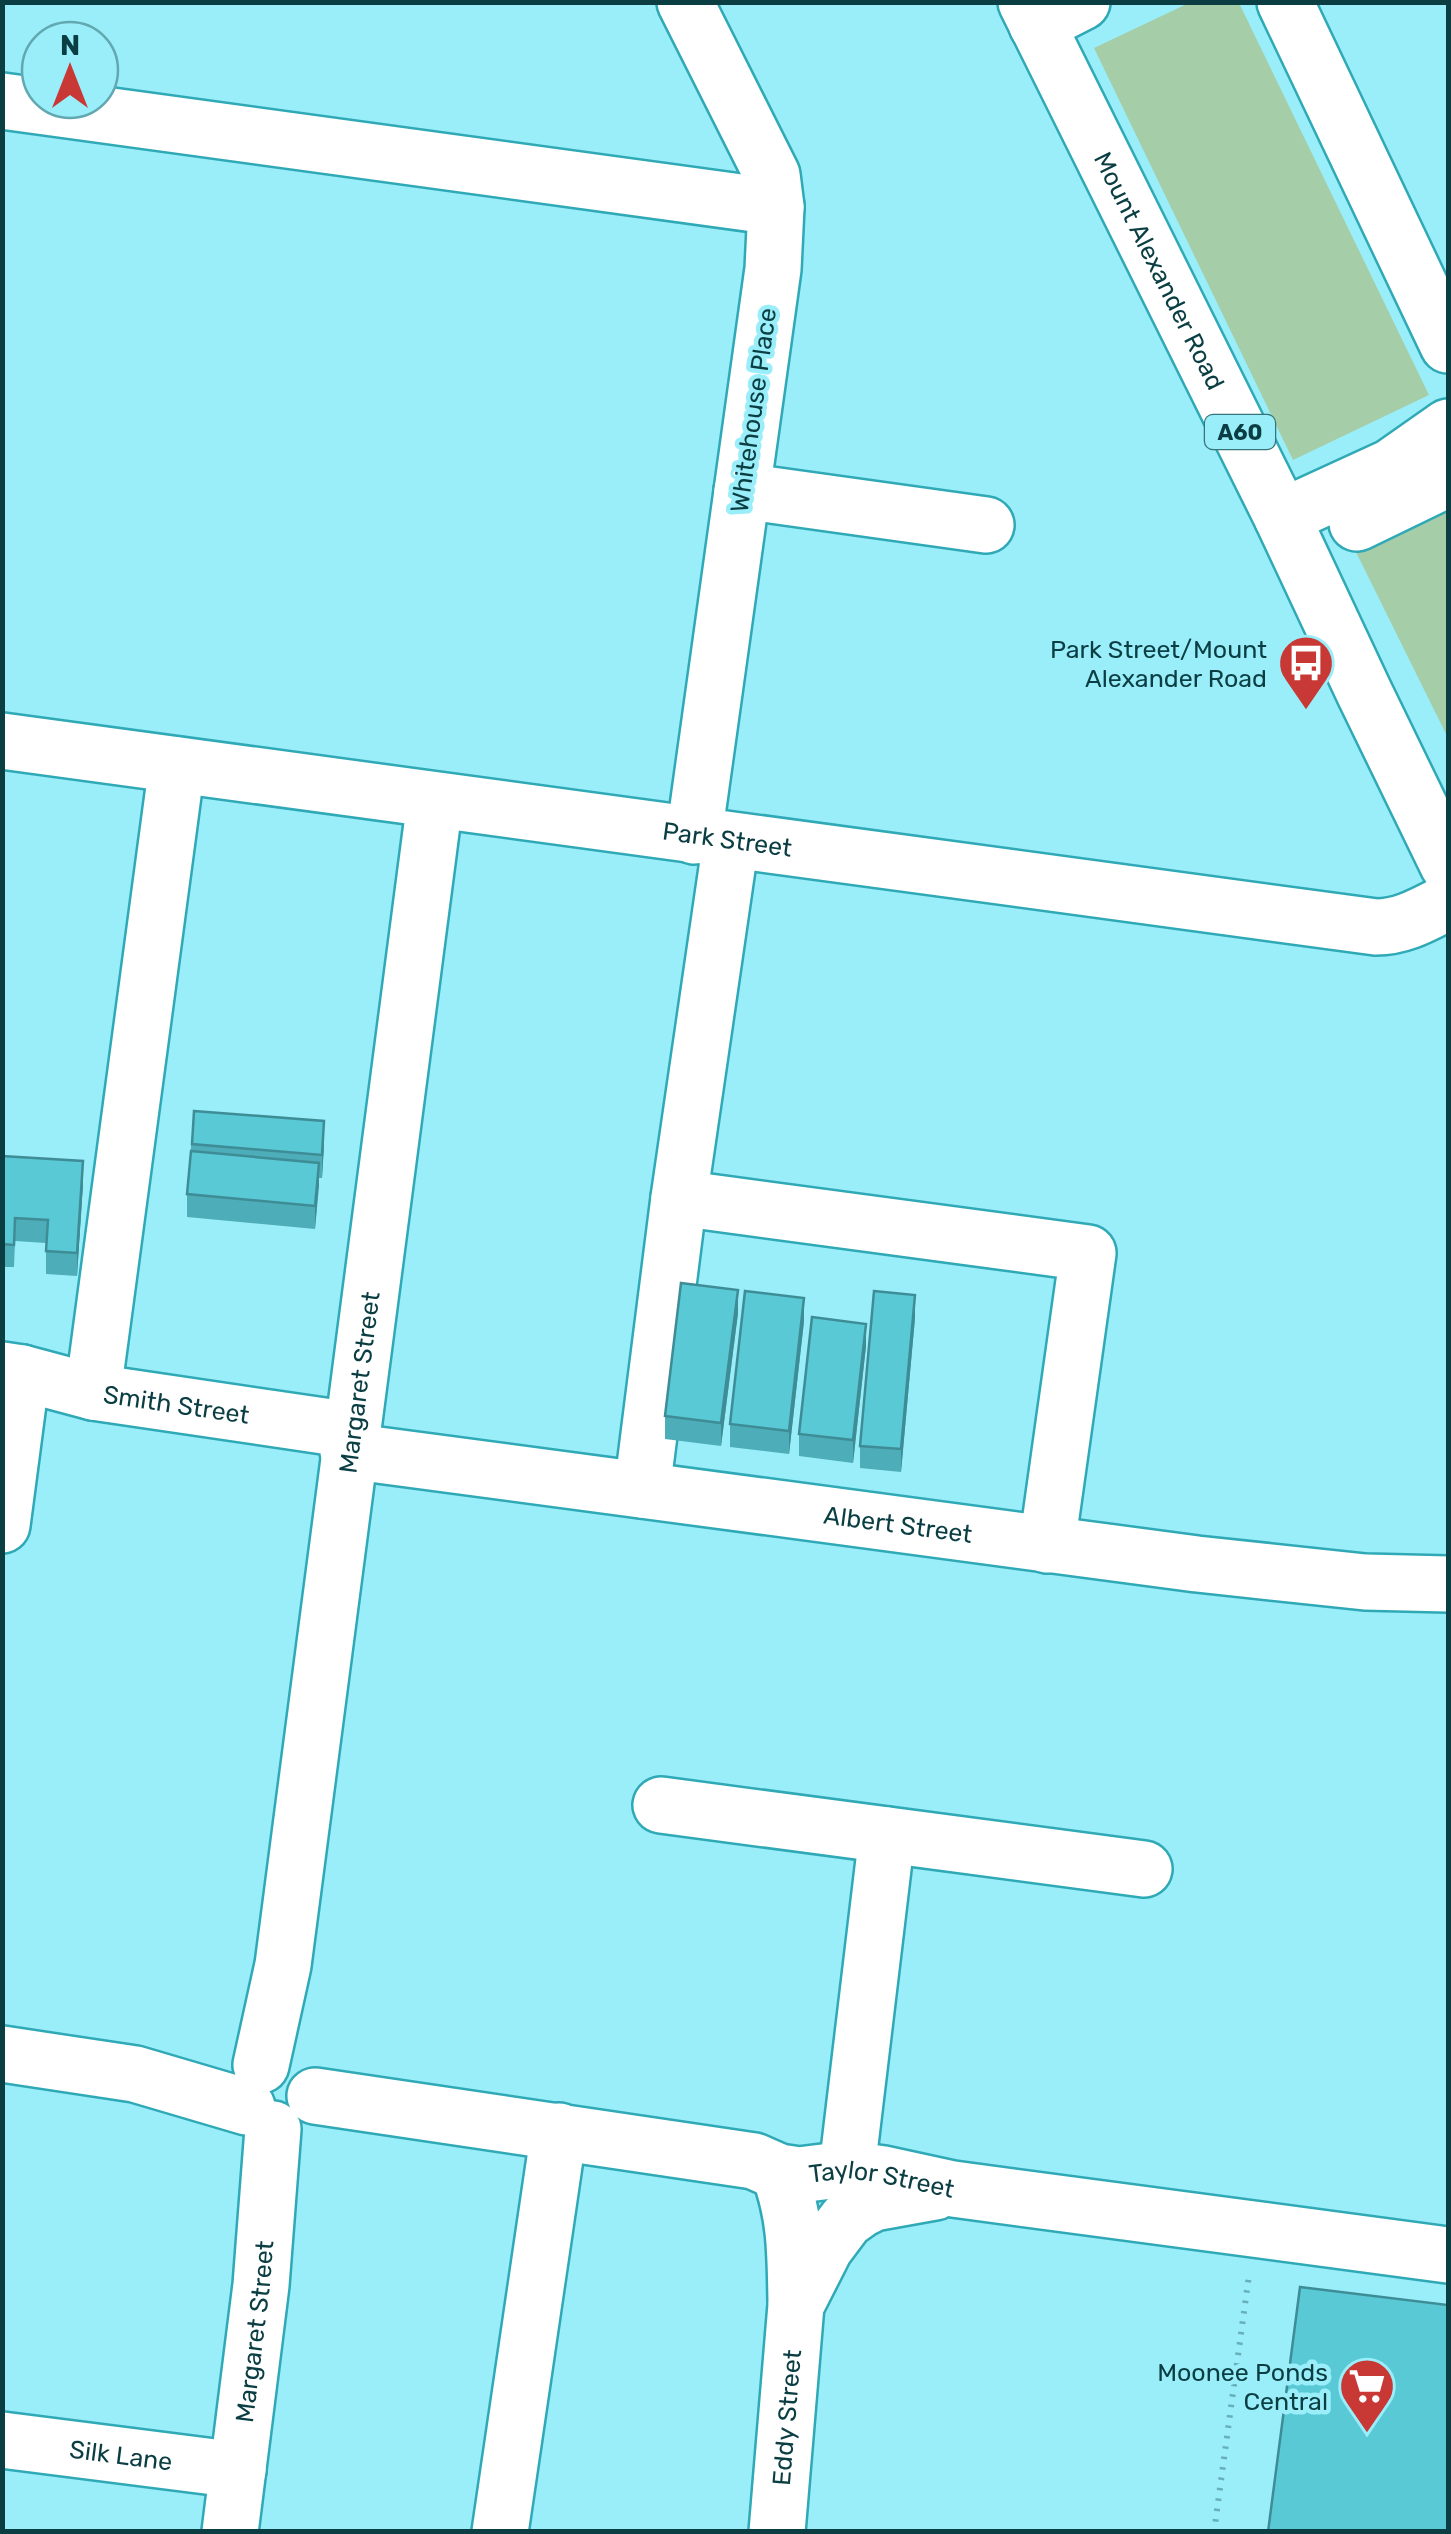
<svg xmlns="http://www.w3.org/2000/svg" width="1451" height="2534" font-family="Rubik,sans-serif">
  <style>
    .green { fill: #a5cda7 }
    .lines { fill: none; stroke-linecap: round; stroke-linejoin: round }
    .minor-casing { stroke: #30a9b6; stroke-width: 60 }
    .major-casing { stroke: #30a9b6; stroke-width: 60 }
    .path { stroke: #67b0b9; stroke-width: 6; stroke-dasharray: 2.5 8; stroke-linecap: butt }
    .minor { stroke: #fff; stroke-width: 55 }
    .major { stroke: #fff; stroke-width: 55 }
    .wall { fill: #4dadb8 }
    .shaded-wall { fill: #3e8d96 }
    .building { fill: #59c9d6; stroke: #3e8d96; stroke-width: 2.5 }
    .labels { text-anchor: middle; stroke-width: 9; stroke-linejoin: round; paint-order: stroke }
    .shield { fill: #9aeef9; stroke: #36737a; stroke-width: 2.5 }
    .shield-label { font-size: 22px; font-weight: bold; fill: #0b3e43 }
    .street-label { font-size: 25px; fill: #0b3e43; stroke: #9aeef9 }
    .poi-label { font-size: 25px; fill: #0b3e43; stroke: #9aeef9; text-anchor: end }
  </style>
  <rect width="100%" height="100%" fill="#9aeef9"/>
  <g class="green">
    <path d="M1189,3H1239L1429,395L1293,460L1094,48Z"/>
    <path d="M1448,504V738L1355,550Z"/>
  </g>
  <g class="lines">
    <g class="minor-casing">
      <g id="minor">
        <path d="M685,2L772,175L776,207L773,269L694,836"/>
        <path d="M2,101L776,207"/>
        <path d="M742,491L986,525"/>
        <path id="s1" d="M2,741L1376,927C1403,927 1424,914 1448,902"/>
        <path d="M679,1198L1088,1253L1047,1545"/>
        <path id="s2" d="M2,1370L22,1373L93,1392L351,1430"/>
        <path d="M93,1392L177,765"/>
        <path id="s3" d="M348,1451L1197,1564L1365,1582L1448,1584"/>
        <path d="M642,1490L679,1198L731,841"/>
        <path d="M2,1525L22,1373"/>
        <path d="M661,1805L1144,1869"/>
        <path d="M2,2054L135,2074L247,2107"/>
        <path id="s4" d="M261,2065L283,1965L435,801"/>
        <path id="s5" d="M315,2096L754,2161L779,2172L799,2175L847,2169L884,2174L953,2189L1448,2255"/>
        <path d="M847,2169L887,1835"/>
        <path d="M779,2172C796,2218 795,2254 796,2302"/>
        <path id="s6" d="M2,2440L238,2470"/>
        <path id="s7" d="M230,2532L261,2285L273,2129"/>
        <path d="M500,2532L559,2131"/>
        <path id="s8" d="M777,2532L796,2305L825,2248L846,2220L860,2210L874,2203L935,2192"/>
      </g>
    </g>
    <g class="major-casing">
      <g id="major">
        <path id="s9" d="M1026,2L1282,517L1364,692L1448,865"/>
        <path d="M1285,2L1448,345"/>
        <path d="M1037,25L1082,2"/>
        <path d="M1282,517L1391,467L1448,427"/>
        <path d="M1357,523L1448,479"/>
      </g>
    </g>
    <path class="path" d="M1214,2532L1249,2275"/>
    <use href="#minor" class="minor"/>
    <use href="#major" class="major"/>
  </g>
  <g class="wall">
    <path d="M194,1111L324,1144L322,1178H319L315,1229L187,1217V1194Z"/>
    <path d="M2,1156L83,1184L77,1276L46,1274V1243L15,1241L14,1267H2Z"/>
    <path d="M738,1313L721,1446L665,1439V1416Z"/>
    <path d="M915,1318L901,1472L860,1468V1446Z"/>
    <path d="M804,1321L789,1454L730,1447V1424Z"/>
    <path d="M866,1346L853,1463L799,1456V1434Z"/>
  </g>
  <g class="shaded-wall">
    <path d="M324,1121V1144L322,1178V1155Z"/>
    <path d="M83,1161V1184L77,1276V1253Z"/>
    <path d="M319,1163V1186L315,1229V1206Z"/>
    <path d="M738,1290V1313L721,1446V1423Z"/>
    <path d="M915,1295V1318L901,1472V1449Z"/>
    <path d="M804,1298V1321L789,1454V1431Z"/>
    <path d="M866,1324V1346L853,1463V1440Z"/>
  </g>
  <g class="building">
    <path d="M194,1111L324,1121L322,1155L192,1144Z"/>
    <path d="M191,1151L319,1163L315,1206L187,1194Z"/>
    <path d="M2,1156L83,1161L77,1253L46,1251L48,1220L15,1218L14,1245L2,1244Z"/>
    <path d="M681,1283L738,1290L721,1423L665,1416Z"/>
    <path d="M745,1291L804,1298L789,1431L730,1424Z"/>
    <path d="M874,1291L915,1295L901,1449L860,1446Z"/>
    <path d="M812,1317L866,1324L853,1440L799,1434Z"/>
    <path d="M1300,2287L1448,2305V2532H1268Z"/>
  </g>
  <defs>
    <g id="bus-pin" transform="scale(2.875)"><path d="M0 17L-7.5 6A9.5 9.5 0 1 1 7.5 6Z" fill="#c83936" stroke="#9aeef9"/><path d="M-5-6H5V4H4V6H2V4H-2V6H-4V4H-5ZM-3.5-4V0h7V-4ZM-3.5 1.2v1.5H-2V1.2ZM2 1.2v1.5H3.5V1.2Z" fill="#fff"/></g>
    <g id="supermarket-pin" transform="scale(2.875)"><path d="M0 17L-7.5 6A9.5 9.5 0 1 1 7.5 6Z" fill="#c83936" stroke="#9aeef9"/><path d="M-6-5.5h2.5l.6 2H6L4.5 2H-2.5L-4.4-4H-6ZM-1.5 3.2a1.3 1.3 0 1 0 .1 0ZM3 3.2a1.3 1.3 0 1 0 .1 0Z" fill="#fff"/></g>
  </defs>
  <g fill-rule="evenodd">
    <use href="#bus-pin" x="1306" y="663"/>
    <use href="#supermarket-pin" x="1367" y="2386"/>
  </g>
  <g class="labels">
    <rect class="shield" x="1205" y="415" width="70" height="34" rx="8"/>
    <g class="shield-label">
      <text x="1240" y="440">A60</text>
    </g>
    <g class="street-label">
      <text dy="9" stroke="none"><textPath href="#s9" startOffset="300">Mount Alexander Road</textPath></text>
      <text transform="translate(753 410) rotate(-82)" y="9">Whitehouse Place</text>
      <text dy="9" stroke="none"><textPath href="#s1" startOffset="732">Park Street</textPath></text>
      <text dy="9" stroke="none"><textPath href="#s4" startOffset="690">Margaret Street</textPath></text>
      <text dy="9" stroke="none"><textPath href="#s2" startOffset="178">Smith Street</textPath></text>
      <text dy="9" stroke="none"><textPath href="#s3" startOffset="555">Albert Street</textPath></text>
      <text dy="9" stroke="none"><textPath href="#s5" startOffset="575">Taylor Street</textPath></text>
      <text dy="9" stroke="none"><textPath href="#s7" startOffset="202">Margaret Street</textPath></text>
      <text dy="9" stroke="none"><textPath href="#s8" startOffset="115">Eddy Street</textPath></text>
      <text dy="9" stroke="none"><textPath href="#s6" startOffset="120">Silk Lane</textPath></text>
    </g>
    <g class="poi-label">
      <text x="1267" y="658">Park Street/Mount<tspan x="1267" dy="29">Alexander Road</tspan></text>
      <text x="1328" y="2381">Moonee Ponds<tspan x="1328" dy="29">Central</tspan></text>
    </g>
  </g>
  <rect width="1451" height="2534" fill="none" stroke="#0b3e43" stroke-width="10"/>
  <g transform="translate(70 70)"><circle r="48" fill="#9aeef9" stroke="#61a8b0" stroke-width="2.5"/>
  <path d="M0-8L18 38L0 25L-18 38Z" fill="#c83936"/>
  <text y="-15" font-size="28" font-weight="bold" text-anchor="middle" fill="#0b3e43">N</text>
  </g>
</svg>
